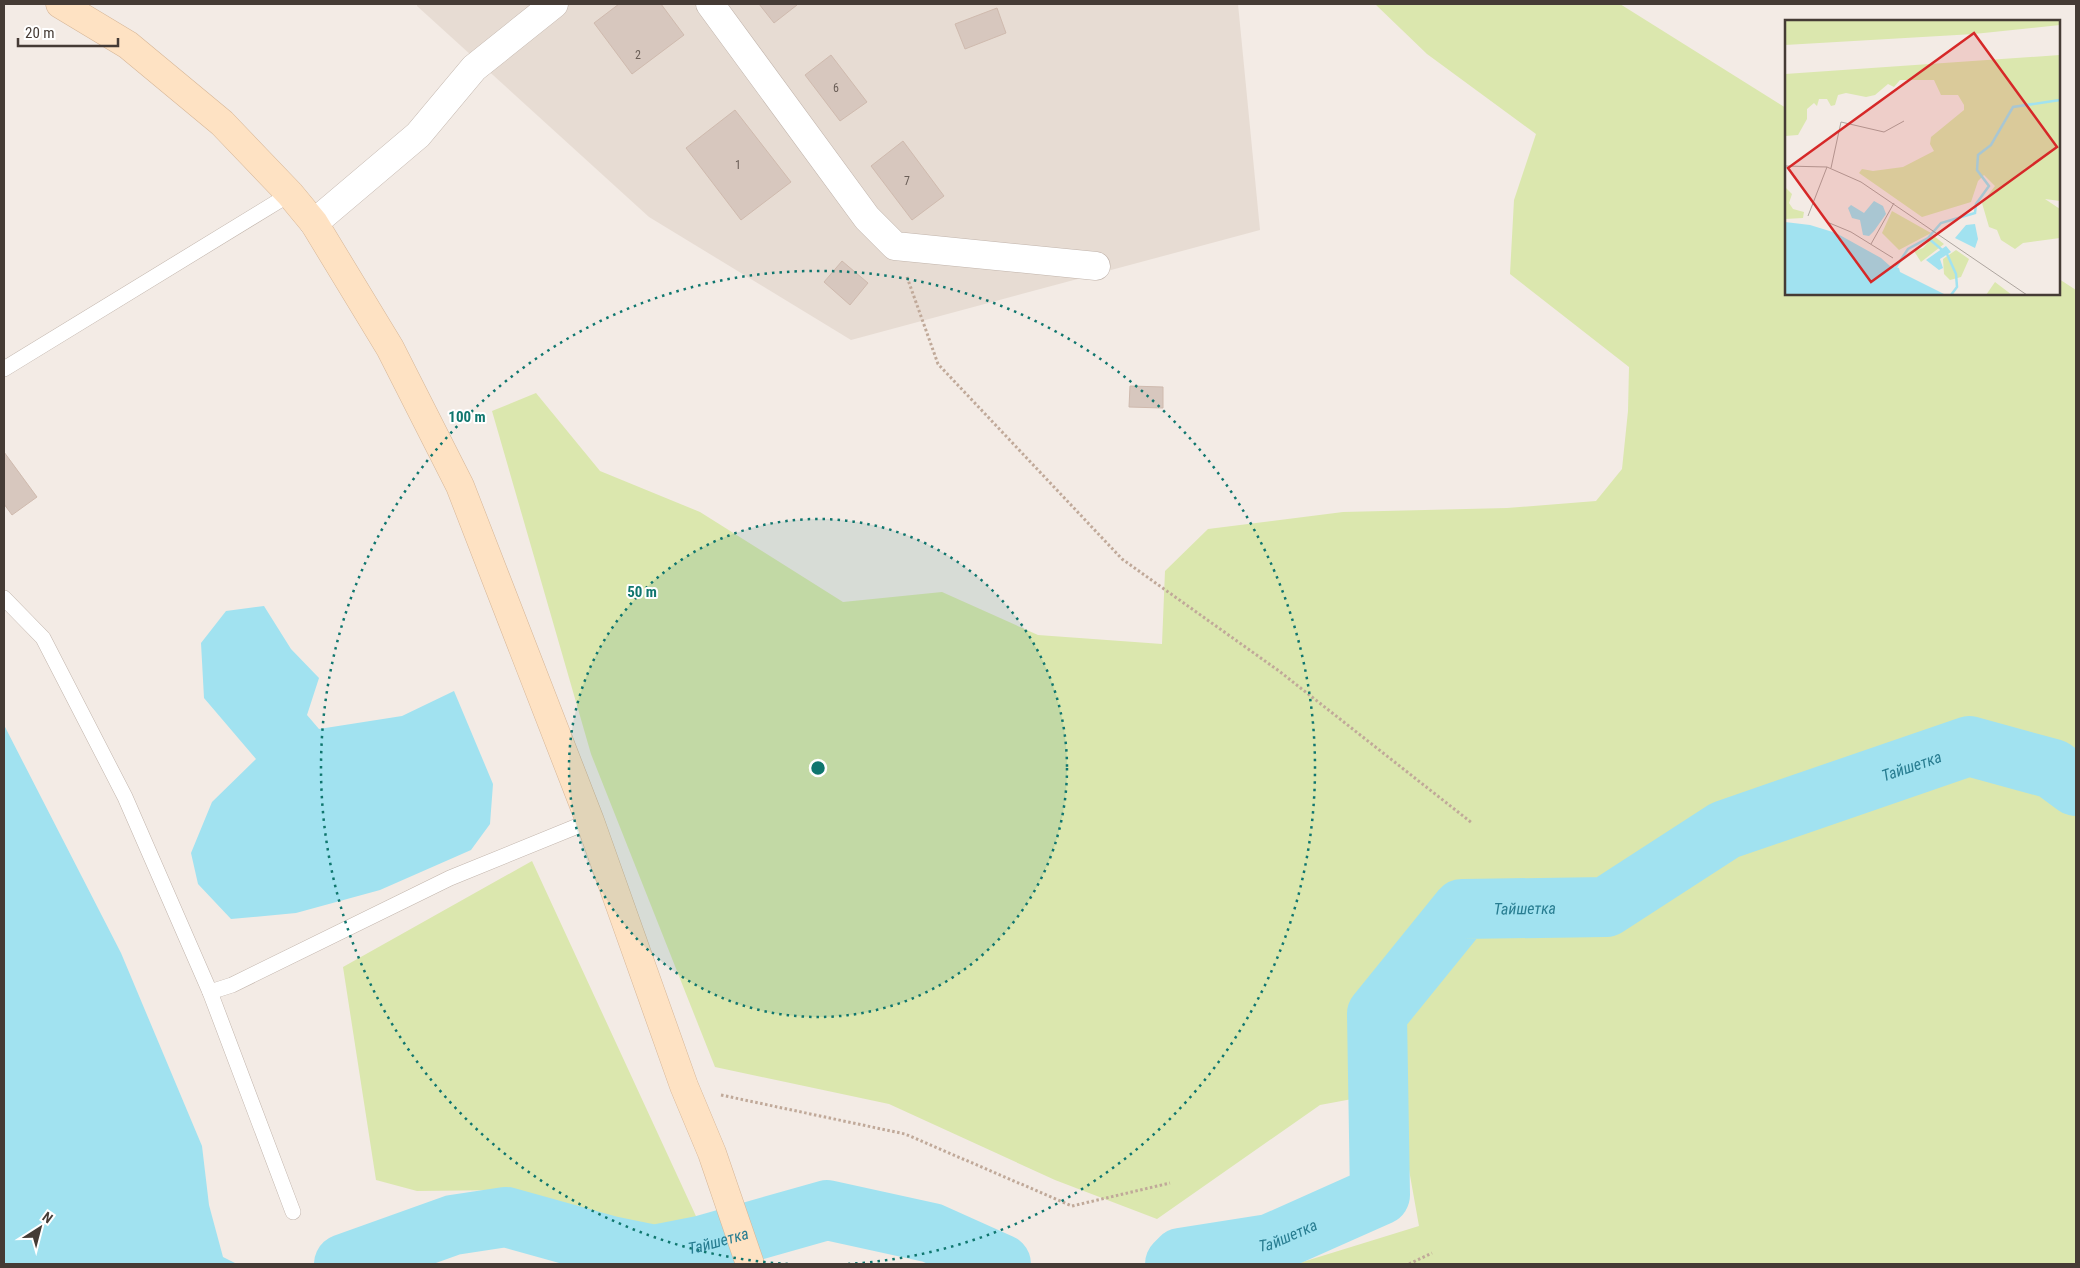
<svg xmlns="http://www.w3.org/2000/svg" width="2080" height="1268" font-family="'Roboto Condensed',sans-serif">
  <style>
    .residential { fill: #e7dcd3 }
    .green { fill: #dbe7ae }
    .water { fill: #a1e2f0 }
    .lines { fill: none; stroke-linecap: round; stroke-linejoin: round }
    .river { stroke: #a1e2f0; stroke-width: 60 }
    .building { fill: #d7c7be; stroke: #cfbaae }
    .service-casing { stroke: #c1b4ab; stroke-width: 16 }
    .minor-casing { stroke: #c1b4ab; stroke-width: 29 }
    .secondary-casing { stroke: #d6b697; stroke-width: 29 }
    .path { stroke: #c0a999; stroke-width: 3; stroke-dasharray: 2.5 2.5; stroke-linecap: butt }
    .service { stroke: #fff; stroke-width: 15 }
    .minor { stroke: #fff; stroke-width: 28 }
    .secondary { stroke: #fee2c3; stroke-width: 28 }
    .ring { fill: none; stroke: #0f766e; stroke-width: 2.5; stroke-dasharray: 2.5 5 }
    .labels { text-anchor: middle; stroke-width: 4; stroke-linejoin: round; paint-order: stroke }
    .number-label { font-size: 12px; fill: #6a5e57 }
    .water-label { font-size: 16px; font-style: italic; fill: #287d91; stroke: #fff }
    .inset-river { fill: none; stroke: #a1e2f0; stroke-width: 2.5 }
    .inset-road { fill: none; stroke: #ada59f; stroke-width: 1 }
    .view { fill: #d62828; fill-opacity: 0.15; stroke: #d62828; stroke-width: 2.5 }
    .inset-edge { fill: none; stroke: #453b35; stroke-width: 2.5 }
    .centre { fill: #0f766e; stroke: #fff; stroke-width: 2.5 }
    .ring-label { font-size: 15px; text-anchor: middle; font-weight: bold; fill: #0f766e; stroke: #fff; stroke-width: 4; stroke-linejoin: round; paint-order: stroke }
  </style>
  <rect width="100%" height="100%" fill="#f3ebe5"/>
  <path class="residential" d="M417,4H1238L1260,230L851,340L649,217L417,6Z"/>
  <g class="green">
    <path d="M1375,4H1620L1786,108V294H2059V279L2076,290V1264H1296L1419,1226L1395,1091L1320,1105L1157,1219L1055,1180L889,1104L715,1067L591,754L492,411L536,393L600,471L700,512L843,602L942,592L1038,635L1162,644L1165,571L1208,529L1343,512L1507,508L1596,501L1622,469L1628,411L1629,367L1510,274L1514,200L1536,134L1427,54Z"/>
    <path d="M532,861L701,1227L643,1241L552,1204L505,1190L417,1191L376,1180L343,967Z"/>
  </g>
  <g class="water">
    <path d="M264,606L291,649L319,678L307,715L319,729L402,716L454,691L493,784L490,824L471,850L380,890L296,913L231,919L198,884L191,853L212,802L256,759L204,698L201,643L226,611Z"/>
    <path d="M4,725L121,953L202,1146L209,1205L223,1257L237,1264H4Z"/>
  </g>
  <g class="lines">
    <g class="river">
      <path id="s1" d="M344,1264L453,1225L506,1217L610,1246L654,1255L700,1246L827,1210L932,1233L1001,1264"/>
      <path id="s2" d="M1175,1264L1181,1258L1270,1244L1380,1195L1377,1014L1462,909L1606,907L1725,830L1969,746L2053,769L2076,786"/>
    </g>
  </g>
  <g class="building">
    <path d="M619,4H661L684,35L632,74L594,23Z"/>
    <path d="M759,4H797V5L774,23Z"/>
    <path d="M997,8L1006,33L965,49L955,24Z"/>
    <path d="M831,55L867,102L840,121L805,75Z"/>
    <path d="M735,110L791,182L741,220L686,148Z"/>
    <path d="M903,141L944,196L912,220L871,166Z"/>
    <path d="M842,261L868,283L850,305L824,282Z"/>
    <path d="M1130,386L1163,387V408L1129,407Z"/>
    <path d="M4,452L37,497L12,515L4,504Z"/>
  </g>
  <g class="lines">
    <g class="service-casing">
      <g id="service">
        <path d="M4,369L290,194"/>
        <path d="M4,598L43,638L125,797L210,992L293,1212"/>
        <path d="M210,992L232,985L450,878L590,821"/>
      </g>
    </g>
    <g class="minor-casing">
      <g id="minor">
        <path d="M710,4L867,218L895,246L1096,266"/>
        <path d="M314,223L418,135L474,68L554,4"/>
      </g>
    </g>
    <g class="secondary-casing">
      <path id="secondary" d="M60,4L128,45L222,123L290,194L314,223L390,348L460,486L590,821L684,1086L712,1153L750,1264"/>
    </g>
    <g class="path">
      <path d="M907,277L938,364L1122,559L1279,671L1472,823"/>
      <path d="M721,1095L905,1134L1072,1206L1170,1183"/>
      <path d="M1409,1264L1432,1253"/>
    </g>
    <use href="#service" class="service"/>
    <use href="#minor" class="minor"/>
    <use href="#secondary" class="secondary"/>
  </g>
  <circle cx="818" cy="768" r="249" fill="#0f766e" fill-opacity=".12"/>
  <g class="ring">
    <circle cx="818" cy="768" r="249"/>
    <path d="M788 1264A497 497 0 1 1 848 1264"/>
  </g>
  <g class="labels">
    <g class="number-label">
      <text x="638" y="59">2</text>
      <text x="836" y="92">6</text>
      <text x="738" y="169">1</text>
      <text x="907" y="185">7</text>
    </g>
    <g class="water-label">
      <text dy="6" stroke="none"><textPath href="#s2" startOffset="1018">Тайшетка</textPath></text>
      <text dy="6" stroke="none"><textPath href="#s2" startOffset="598">Тайшетка</textPath></text>
      <text dy="6" stroke="none"><textPath href="#s2" startOffset="118">Тайшетка</textPath></text>
      <text dy="6" stroke="none"><textPath href="#s1" startOffset="388">Тайшетка</textPath></text>
    </g>
  </g>
  <g transform="translate(1785 20)">
    <rect width="275" height="275" fill="#f3ebe5"/>
    <path d="M0,0H275V5L189,14L0,25ZM275,35V181L260,179L275,189V218L238,223L230,229L216,220L212,210L204,207L197,183L210,166L199,155L193,161L186,182L137,197L74,153L77,149L88,151L118,147L149,131L145,124L146,117L179,90V85L173,75H156L149,60H115L109,67L103,64L90,75L81,77L61,73L53,75L50,85L46,86L42,79H34L32,86L29,83L22,89V99L13,115L0,116V54ZM0,167L7,174L4,183L8,189L19,192L18,198L0,199ZM107,191L146,213L114,230L97,213ZM149,216L159,224L136,242L129,231L138,228ZM171,230L184,239L176,257L165,260L159,254L158,239ZM210,262L227,275H201Z" fill="#dbe7ae"/>
    <path d="M89,181L98,186L101,194L89,211L84,216L78,215L75,200L67,198L63,188L66,185L79,193ZM0,202L25,205L51,213L96,238L105,246L114,248L115,252L161,275H0ZM190,204L193,219L190,228L170,218L181,205ZM161,226L166,232L155,239L158,248L154,250L141,240Z" fill="#a1e2f0"/>
    <path class="inset-river" d="M143,218L162,234L171,254L172,267L166,275M107,253L123,229L143,218L156,203L190,193L191,184L204,166L192,150L193,135L206,125L228,87L275,80"/>
    <path class="inset-road" d="M0,146L42,147L76,162L242,275M46,148L56,102L99,112L119,101M23,196L42,147M42,202L66,212L108,238M86,224L109,183"/>
    <path class="view" d="M189,13L272,127L86,262L3,148Z"/>
    <rect width="275" height="275" class="inset-edge"/>
  </g>
  <circle cx="818" cy="768" r="8" class="centre"/>
  <g class="ring-label">
    <text x="467" y="422">100 m</text>
    <text x="642" y="597">50 m</text>
  </g>
  <rect width="2080" height="1268" fill="none" stroke="#453b35" stroke-width="10"/>
  <g transform="translate(40 1228) rotate(36)" stroke="#ffffff" stroke-width="4" paint-order="stroke">
  <path d="M0-4L9 19L0 12L-9 19Z" fill="#453b35"/>
  <text y="-8" font-size="14" font-weight="bold" text-anchor="middle" fill="#453b35">N</text>
  </g>
  <path d="M18 38v8h100v-8" fill="none" stroke="#453b35" stroke-width="2.5"/>
  <text x="25" y="38" font-size="15" fill="#453b35" stroke="#ffffff" stroke-width="4" paint-order="stroke">20 m</text>
</svg>
